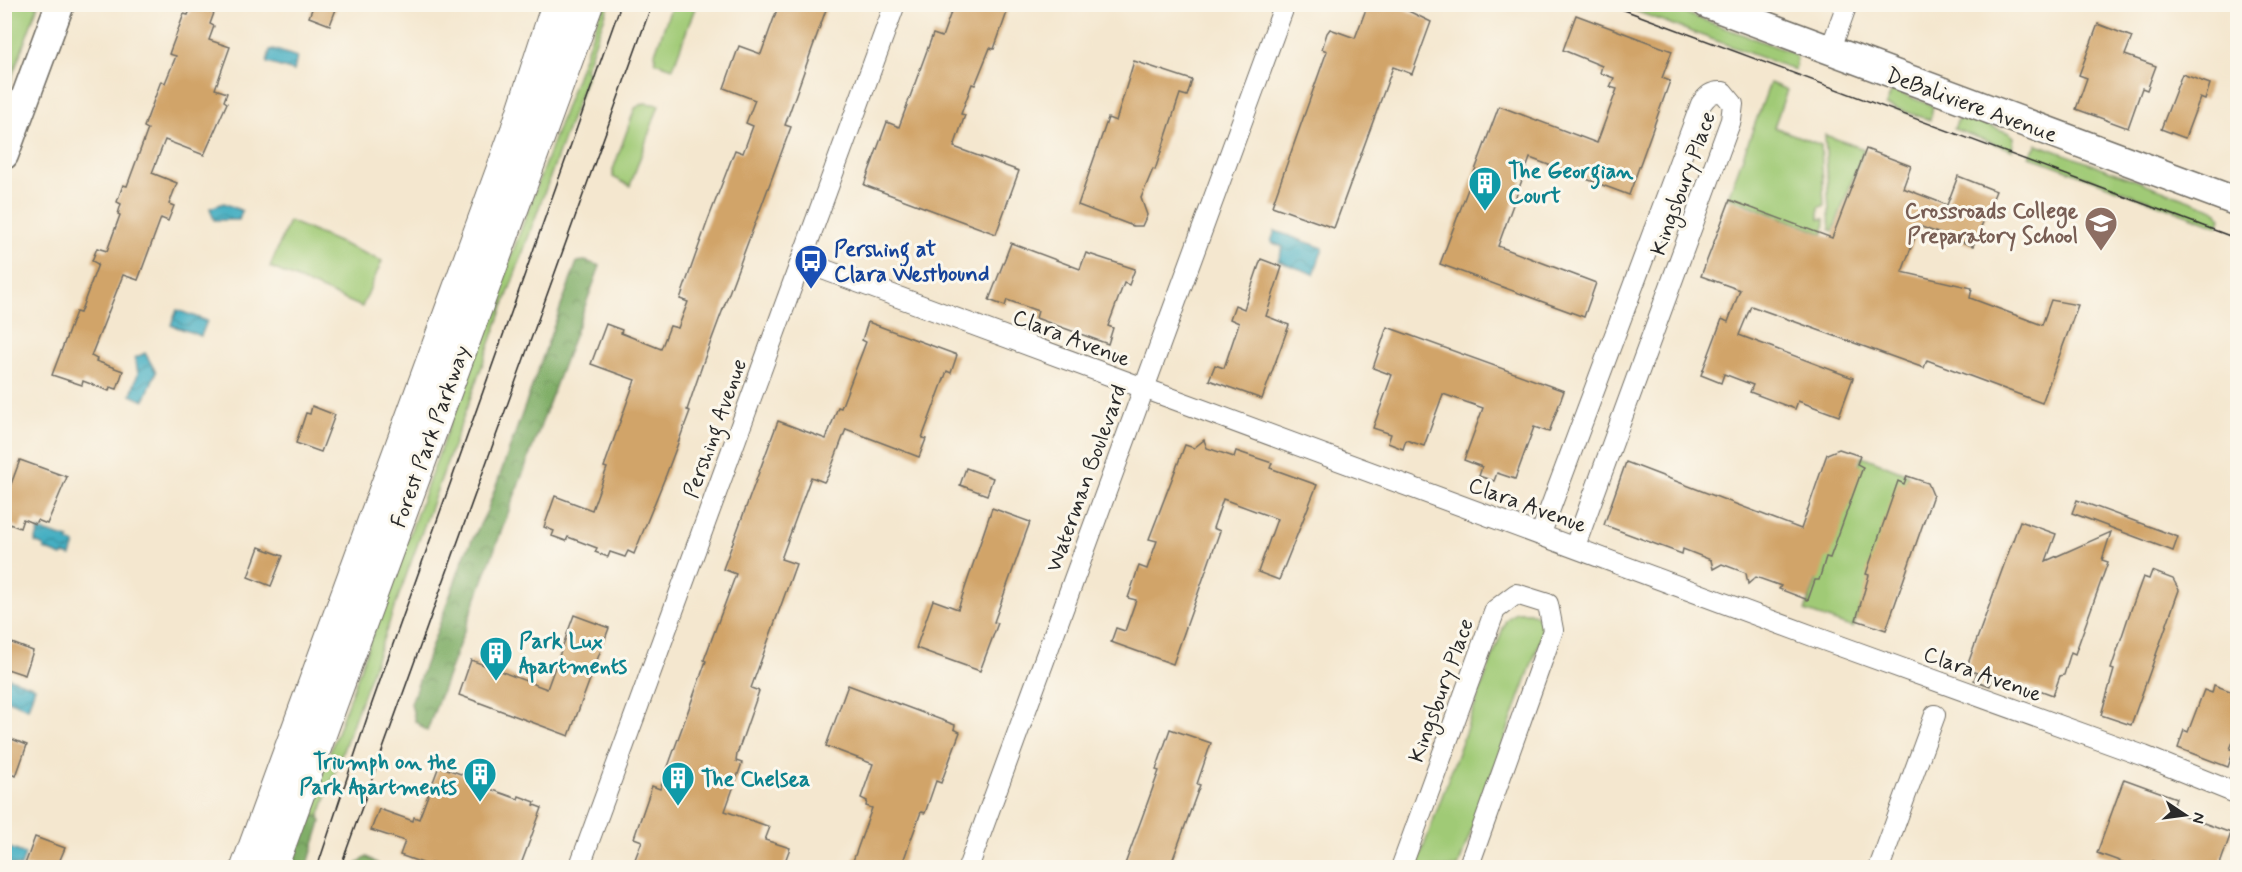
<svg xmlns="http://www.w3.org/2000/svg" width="2242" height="872" font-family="Mynerve,sans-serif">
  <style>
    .green { fill: #a0ca76; stroke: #667a50; stroke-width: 1.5 }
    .forest { fill: url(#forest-crowns); stroke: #566c49; stroke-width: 1.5 }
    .water { fill: url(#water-waves); stroke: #386d76; stroke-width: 1.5 }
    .building { fill: #d1a469 }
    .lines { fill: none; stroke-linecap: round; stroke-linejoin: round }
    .minor-casing { stroke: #716d64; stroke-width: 22 }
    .secondary-casing { stroke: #716d64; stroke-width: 31 }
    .primary-casing { stroke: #716d64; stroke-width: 34 }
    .minor { stroke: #fff; stroke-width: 20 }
    .secondary { stroke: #fff; stroke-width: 28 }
    .primary { stroke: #fff; stroke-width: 32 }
    .tram { stroke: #2b2b2b; stroke-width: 1.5 }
    .labels { text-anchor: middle; stroke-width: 6; stroke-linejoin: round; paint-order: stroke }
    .street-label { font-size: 22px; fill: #2b2b2b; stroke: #fbf7ec }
    .culture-label { font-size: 22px; font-weight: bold; fill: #0d838f; stroke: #fbf7ec; text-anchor: start }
    .education-label { font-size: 22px; font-weight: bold; fill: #785e54; stroke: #fbf7ec; text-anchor: end }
    .transit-label { font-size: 22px; font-weight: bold; fill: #164399; stroke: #fbf7ec; text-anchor: start }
  </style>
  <defs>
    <pattern id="forest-crowns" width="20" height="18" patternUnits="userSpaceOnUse" patternTransform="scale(1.5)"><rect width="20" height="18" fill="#80ae67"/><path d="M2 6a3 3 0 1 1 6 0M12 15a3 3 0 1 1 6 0" fill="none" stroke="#698e55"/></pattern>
    <pattern id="water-waves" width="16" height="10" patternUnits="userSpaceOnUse" patternTransform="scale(1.5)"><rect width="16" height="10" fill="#44afc2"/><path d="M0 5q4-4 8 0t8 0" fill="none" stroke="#398f9e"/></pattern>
  </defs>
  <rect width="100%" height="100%" fill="#fbf7ec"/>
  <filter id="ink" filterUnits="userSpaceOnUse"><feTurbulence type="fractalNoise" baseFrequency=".0167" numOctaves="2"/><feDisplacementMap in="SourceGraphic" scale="12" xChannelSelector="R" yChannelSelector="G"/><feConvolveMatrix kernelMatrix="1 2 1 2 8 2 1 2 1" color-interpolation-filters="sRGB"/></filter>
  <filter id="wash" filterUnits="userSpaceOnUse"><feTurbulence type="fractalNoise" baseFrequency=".008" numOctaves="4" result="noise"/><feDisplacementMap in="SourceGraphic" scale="24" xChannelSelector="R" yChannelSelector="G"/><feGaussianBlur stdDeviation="1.35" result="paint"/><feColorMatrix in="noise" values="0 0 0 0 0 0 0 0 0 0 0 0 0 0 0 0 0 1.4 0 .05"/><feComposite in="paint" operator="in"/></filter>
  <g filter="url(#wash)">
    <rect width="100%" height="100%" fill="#f4e7cf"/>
    <g class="green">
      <path d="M5,4L38,5L5,96L4,5Z"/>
      <path d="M603,5H609L585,70L588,72L319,817L311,815L305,820Z"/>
      <path d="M672,5H696L673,68L655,62V53Z"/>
      <path d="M1619,5H1663L1790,52L1797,58L1795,70Z"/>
      <path d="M1770,83L1787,90L1774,127L1821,145L1824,206L1819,207V219H1825L1824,234L1728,197Z"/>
      <path d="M1892,90L1933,106L1930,120L1886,105Z"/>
      <path d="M645,103L659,105L630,186L613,177V170L635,108Z"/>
      <path d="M1966,117L2009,133L2014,137L2012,150L1954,129L1958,119Z"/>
      <path d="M1825,135L1864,149L1833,231L1830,230Z"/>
      <path d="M2037,144L2217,210L2221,218L2217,226L2029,156Z"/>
      <path d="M289,221L382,261L362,307L270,267Z"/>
      <path d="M1862,456L1908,474L1853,628L1805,611Z"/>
      <path d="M1516,612H1530L1542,620L1544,630L1458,867L1416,868L1506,620Z"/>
    </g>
    <g class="forest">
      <path d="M585,261L600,266L427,731L415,721L411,703L465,554L487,511L577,262Z"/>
      <path d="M311,815L319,817L321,822L307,867L288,868L305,820Z"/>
      <path d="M367,857L378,864L376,867H356L358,862Z"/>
    </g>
    <g class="water">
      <path d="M273,49L297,57L294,71L267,63L270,50Z"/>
      <path d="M224,203L242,211L239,220H214L210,208Z"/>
      <path d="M1275,231L1323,248L1314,274L1278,261L1283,247L1271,242Z"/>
      <path d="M177,310L207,321L201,336L171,325Z"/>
      <path d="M145,353L156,372L144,401L131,395L138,373L135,358Z"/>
      <path d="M39,530L69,539L68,541L75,544L71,556L64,554L62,556L44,549V546L35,542Z"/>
      <path d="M4,676L35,687L28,708L5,699Z"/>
      <path d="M5,846L25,854L21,867L5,865Z"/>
    </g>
    <g id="blocks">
      <g class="building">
        <path d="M314,4H338L330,25L309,17Z"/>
        <path d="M779,4H828L785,125L791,127L704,360L687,410L690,411L666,475L634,554L628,551L625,557L610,552L608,557L595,552L597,548L568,537L566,541L552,536L554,531L544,527L555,496L592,510L607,468L604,467L635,380L591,364L606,324L622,330L621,333L661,349L670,326L678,328L688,302L680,299L708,220L735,150L743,153L753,126L746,123L755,100L724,88L739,46L761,54Z"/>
        <path d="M954,4H1010L994,49L990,48L975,85L972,84L961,114L965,115L954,147L1019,171L996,234L864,185L887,122L899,127L933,34L942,37Z"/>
        <path d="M1368,4H1394L1431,22L1412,74L1393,67L1334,228L1272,206L1327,51L1322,49L1327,33L1330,29L1355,38Z"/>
        <path d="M192,5L214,13L210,24L214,26L209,40L230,47L215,89L227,93L224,101L227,103L204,155L165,140L152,173L177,183L169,204L174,206L168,221L161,218L138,280L123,275L91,356L97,359L96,361L123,371L117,389L110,387L109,391L83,381L82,385L52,375L76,312L80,313L98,264L92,261L97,248L107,251L120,215L118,214L121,204L117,202L123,185L127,186L144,140L148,129L144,127L161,81L165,83L176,56L169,54L184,14L188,15Z"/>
        <path d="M1576,15L1672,51L1662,78L1670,81L1629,195L1530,158L1498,246L1596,283L1584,317L1440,264L1499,106L1597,143L1617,89L1610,87L1614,78L1600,73L1602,66L1563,50Z"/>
        <path d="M2098,24L2132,37L2125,55L2156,66L2147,90L2142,88L2128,128L2076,109L2087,78L2079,75Z"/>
        <path d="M1134,61L1192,80L1187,96L1180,94L1155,170L1153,169L1141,198L1147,215L1142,226H1133L1078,205L1108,118L1116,121Z"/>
        <path d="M2182,74L2210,84L2205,100L2200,98L2185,138L2161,129Z"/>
        <path d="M1866,149L1911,166L1903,188L1947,205L1958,176L1996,191L1973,246L1919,226L1902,272L1972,288L1970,298L2042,325L2051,300L2078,305L2042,403L1927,360L1924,368L1751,306L1739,335L1853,378L1839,416L1798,401L1795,409L1750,392L1753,385L1724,374L1721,383L1701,375L1722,319L1728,322L1740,290L1701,276L1730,200L1832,238Z"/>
        <path d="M1011,243L1080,269L1086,253L1135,269L1129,285L1124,283L1108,326L1113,328L1108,344L1036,318L1038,311L1007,300L1005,306L989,300Z"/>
        <path d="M1261,259L1282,267L1266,316L1289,325L1262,399L1209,380L1215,365L1224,368L1239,323L1230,319L1235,305L1244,309Z"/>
        <path d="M868,322L957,355L951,373L947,371L922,438L926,439L919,457L846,429L828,476L824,482L811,477L781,559L796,564L751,688L759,691L737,754L736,761L742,763L725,811L770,827L765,840L790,848L783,867H632L642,841L634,838L652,786L660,789L706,661L704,660L736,574L723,569L778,421L826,439L838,407L841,408L866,342L862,340Z"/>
        <path d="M1387,327L1564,391L1549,432L1534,427L1515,479L1497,473L1494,481L1479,476L1482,467L1464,460L1483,408L1443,394L1424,446L1406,440L1403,449L1388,443L1391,434L1373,428L1392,375L1373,368Z"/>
        <path d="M312,406L335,415L321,452L296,443L306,413L310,414Z"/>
        <path d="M1204,440L1207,448L1234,457L1236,451L1272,463L1270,468L1317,485L1279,580L1258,572L1277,519L1223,499L1213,528L1220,531L1173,664L1111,642L1116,628L1125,631L1136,600L1128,598L1139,566L1147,569L1157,541L1149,539L1185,445L1194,448Z"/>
        <path d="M1839,449L1860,456L1857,464L1863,467L1830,558L1826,557L1819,580H1815L1808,600L1779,589L1781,586L1756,577L1748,584L1746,573L1722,564L1713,569L1711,560L1683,549L1682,554L1604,525L1626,462L1801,529L1827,454Z"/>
        <path d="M20,460L67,477L47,524L37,520L35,524L23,519L20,528L4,522V503Z"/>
        <path d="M966,468L993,478L987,495L960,485Z"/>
        <path d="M1907,476L1928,483L1933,495L1886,630L1856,620L1869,575L1866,574L1898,481L1904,484Z"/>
        <path d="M2077,500L2178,537L2173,551L2072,513Z"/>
        <path d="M992,508L1030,522L994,622L998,623L980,671L916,648L933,600L958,609Z"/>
        <path d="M2020,521L2056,534L2046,561L2111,532L2102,560L2108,562L2075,654L2071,652L2064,675L2060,676L2053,695L2004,677L2002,683L1992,679L1990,686L1974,680L1977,673L1966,669Z"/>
        <path d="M259,547L283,556L271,586L248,577Z"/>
        <path d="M2152,571L2173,579L2179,590L2131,725L2101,715L2114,670L2111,669L2128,618L2143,577L2149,579Z"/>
        <path d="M574,615L609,628L569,736L459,695L471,660L547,689Z"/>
        <path d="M4,640L33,651L25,675L4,668Z"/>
        <path d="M848,685L955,725L954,729L960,732L941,783L936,781L925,813L921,812L901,867H872L853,861L872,808L866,806L867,801L861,798L873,764L826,746Z"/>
        <path d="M2214,685L2238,694V730L2230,749L2234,750L2228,767L2178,748L2184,730L2188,732L2204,690L2212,693Z"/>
        <path d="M1170,729L1211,743L1197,784L1200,785L1170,867H1124L1159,771L1156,770Z"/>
        <path d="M4,736L27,745L16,776L4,772Z"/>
        <path d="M439,766L469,777L468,781L518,799L519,796L535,802L534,805L542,808L520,867H444L432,863L431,866L400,855L405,841L371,830L379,809L413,821L414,817L419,819Z"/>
        <path d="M2124,779L2176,798L2171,811L2231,833L2219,867H2172L2153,861L2151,867H2136L2097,853Z"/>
        <path d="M35,837L65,848L57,867H24Z"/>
      </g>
    </g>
  </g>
  <g filter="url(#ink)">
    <use href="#blocks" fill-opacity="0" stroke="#716d64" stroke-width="1.5"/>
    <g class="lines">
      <g class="minor-casing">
        <g id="minor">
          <path d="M1830,51L1847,4"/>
          <path d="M801,261L1818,638L2144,756L2238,794"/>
          <path d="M1541,533L1701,104C1707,96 1711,91 1723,92L1733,104L1731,120L1575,546"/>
          <path d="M579,868L895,4"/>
          <path d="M968,868L1285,4"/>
          <path d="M1401,868L1495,610L1516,594L1548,604L1553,630L1468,868"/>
          <path d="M1879,868L1935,715"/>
        </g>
      </g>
      <g class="secondary-casing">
        <g id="secondary">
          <path d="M1707,4L2238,202"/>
          <path d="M4,155L60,4"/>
        </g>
      </g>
      <g class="primary-casing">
        <g id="primary">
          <path d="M247,868L517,130L558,4"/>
          <path d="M271,868L587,4"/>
        </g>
      </g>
      <use href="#minor" class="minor"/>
      <use href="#secondary" class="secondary"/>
      <use href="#primary" class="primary"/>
      <g class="tram">
        <path d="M1608,4L2238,239"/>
        <path d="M317,868L371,706L621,4"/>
        <path d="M340,868L652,4"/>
      </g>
    </g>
  </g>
  <defs>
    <g id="building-pin" transform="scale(1.725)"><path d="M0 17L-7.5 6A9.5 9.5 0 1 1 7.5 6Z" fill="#0f9aa8" stroke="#fbf7ec"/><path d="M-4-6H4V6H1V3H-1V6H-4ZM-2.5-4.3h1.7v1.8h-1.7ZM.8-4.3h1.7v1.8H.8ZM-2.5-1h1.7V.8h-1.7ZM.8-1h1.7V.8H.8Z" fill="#fff"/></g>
    <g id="school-pin" transform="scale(1.725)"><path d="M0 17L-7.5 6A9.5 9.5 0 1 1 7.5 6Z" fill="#8d6e63" stroke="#fbf7ec"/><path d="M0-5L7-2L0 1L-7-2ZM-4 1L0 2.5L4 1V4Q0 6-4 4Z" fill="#fff"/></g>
    <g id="bus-pin" transform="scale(1.725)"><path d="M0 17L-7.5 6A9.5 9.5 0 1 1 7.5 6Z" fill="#1a4fb4" stroke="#fbf7ec"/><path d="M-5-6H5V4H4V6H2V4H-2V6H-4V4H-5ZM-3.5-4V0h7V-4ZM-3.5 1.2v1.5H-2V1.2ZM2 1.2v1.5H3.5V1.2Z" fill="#fff"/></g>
  </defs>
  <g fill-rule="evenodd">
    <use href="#building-pin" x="1485" y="183"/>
    <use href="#school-pin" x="2101" y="223"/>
    <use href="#bus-pin" x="811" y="261"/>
    <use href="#building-pin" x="496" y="653"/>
    <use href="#building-pin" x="480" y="774"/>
    <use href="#building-pin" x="678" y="778"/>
  </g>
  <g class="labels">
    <g class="street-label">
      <text transform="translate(1972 104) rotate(20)" y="8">DeBaliviere Avenue</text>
      <text transform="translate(1682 183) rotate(-70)" y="8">Kingsbury Place</text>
      <text transform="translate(1072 337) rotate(21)" y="8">Clara Avenue</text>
      <text transform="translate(714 428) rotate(-70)" y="8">Pershing Avenue</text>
      <text transform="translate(429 436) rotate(-70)" y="8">Forest Park Parkway</text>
      <text transform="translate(1085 478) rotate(-70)" y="8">Waterman Boulevard</text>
      <text transform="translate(1528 504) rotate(20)" y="8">Clara Avenue</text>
      <text transform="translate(1983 673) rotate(20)" y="8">Clara Avenue</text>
      <text transform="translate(1440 690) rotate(-70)" y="8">Kingsbury Place</text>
    </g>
    <g class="culture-label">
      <text x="1508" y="178">The Georgian<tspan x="1508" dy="25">Court</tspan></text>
      <text x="519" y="648">Park Lux<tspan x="519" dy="25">Apartments</tspan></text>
      <text x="457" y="769" text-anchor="end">Triumph on the<tspan x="457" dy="25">Park Apartments</tspan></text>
      <text x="701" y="786">The Chelsea</text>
    </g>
    <g class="education-label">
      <text x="2078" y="218">Crossroads College<tspan x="2078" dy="25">Preparatory School</tspan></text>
    </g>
    <g class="transit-label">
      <text x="834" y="256">Pershing at<tspan x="834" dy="25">Clara Westbound</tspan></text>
    </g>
  </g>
  <rect width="2242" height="872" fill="none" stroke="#fbf7ec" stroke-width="24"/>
  <g transform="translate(2185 815) rotate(103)" stroke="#fbf7ec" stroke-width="4.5" paint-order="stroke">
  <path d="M0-4.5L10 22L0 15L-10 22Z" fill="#2b2b2b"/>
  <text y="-9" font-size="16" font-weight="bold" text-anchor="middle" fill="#2b2b2b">N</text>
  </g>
</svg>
